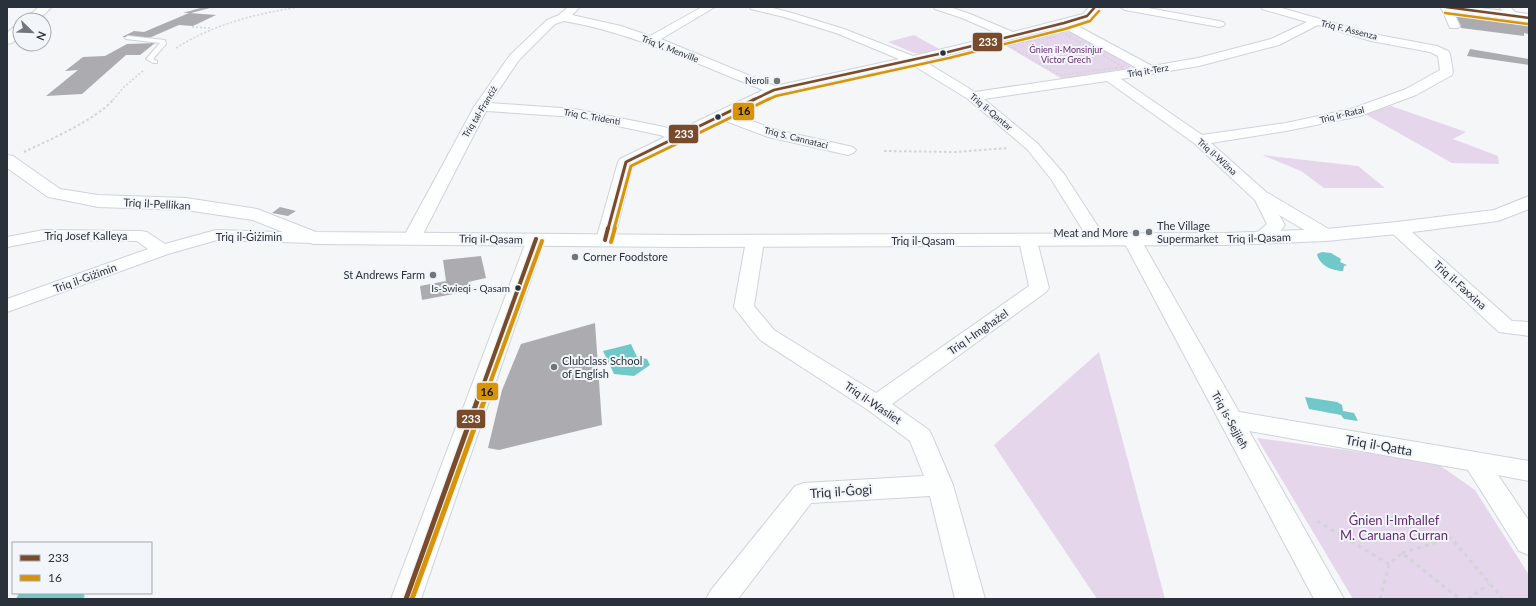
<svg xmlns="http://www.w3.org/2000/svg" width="1536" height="606" font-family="Lato,sans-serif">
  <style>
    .green { fill: #e6d6ec }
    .water { fill: #70c8c9 }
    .building { fill: #ababb0 }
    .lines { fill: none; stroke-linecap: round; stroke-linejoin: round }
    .service-casing { stroke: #cfd3d9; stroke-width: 2 }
    .minor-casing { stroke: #cfd3d9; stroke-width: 2 }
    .tertiary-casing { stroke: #cfd3d9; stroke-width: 2 }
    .secondary-casing { stroke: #cfd3d9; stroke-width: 2 }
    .path-far2 { stroke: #d2d4d6; stroke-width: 1.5; stroke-dasharray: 2 2; stroke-linecap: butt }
    .path-far1 { stroke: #d2d4d6; stroke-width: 2; stroke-dasharray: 2.5 2.5; stroke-linecap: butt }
    .path { stroke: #d2d4d6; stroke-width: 3; stroke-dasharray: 4 4; stroke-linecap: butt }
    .service { fill: #fdfefe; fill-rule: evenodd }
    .minor { fill: #fdfefe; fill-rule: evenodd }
    .tertiary { fill: #fdfefe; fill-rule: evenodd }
    .secondary { fill: #fdfefe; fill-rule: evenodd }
    .bus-1-far3-casing { stroke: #f2f6fa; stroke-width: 4.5 }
    .bus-1-far2-casing { stroke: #f2f6fa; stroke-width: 5.5 }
    .bus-1-far1-casing { stroke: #f2f6fa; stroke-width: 7 }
    .bus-1-casing { stroke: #f2f6fa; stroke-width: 8 }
    .bus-2-far3-casing { stroke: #f2f6fa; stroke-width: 4.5 }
    .bus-2-far2-casing { stroke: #f2f6fa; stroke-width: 5.5 }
    .bus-2-far1-casing { stroke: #f2f6fa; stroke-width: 7 }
    .bus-2-casing { stroke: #f2f6fa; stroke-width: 8 }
    .bus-1-far3 { stroke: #7a4b2a; stroke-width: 2.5 }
    .bus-1-far2 { stroke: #7a4b2a; stroke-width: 3 }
    .bus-1-far1 { stroke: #7a4b2a; stroke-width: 4 }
    .bus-1 { stroke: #7a4b2a; stroke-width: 5 }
    .bus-2-far3 { stroke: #d89409; stroke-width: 2.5 }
    .bus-2-far2 { stroke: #d89409; stroke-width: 3 }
    .bus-2-far1 { stroke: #d89409; stroke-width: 4 }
    .bus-2 { stroke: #d89409; stroke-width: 5 }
    .bus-dot { fill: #2b313a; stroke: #f2f6fa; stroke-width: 1.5 }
    .poi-dot { fill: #71767c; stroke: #f2f6fa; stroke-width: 1.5 }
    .labels { text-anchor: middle; stroke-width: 4; stroke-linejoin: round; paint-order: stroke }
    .far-street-label { font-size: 9px; fill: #2b313a; stroke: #f2f6fa }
    .far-park-label { font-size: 9px; fill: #672975; stroke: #f2f6fa }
    .far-poi-label { font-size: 9px; fill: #2b313a; stroke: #f2f6fa; text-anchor: end }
    .bus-label { font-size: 10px; fill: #2b313a; stroke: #f2f6fa; text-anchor: end }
    .street-label { font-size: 11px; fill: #2b313a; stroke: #f2f6fa }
    .poi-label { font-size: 11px; fill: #2b313a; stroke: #f2f6fa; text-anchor: start }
    .near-street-label { font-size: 13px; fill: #2b313a; stroke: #f2f6fa }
    .near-park-label { font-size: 13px; fill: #672975; stroke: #f2f6fa }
    .line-badge { stroke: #f2f6fa; stroke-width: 1.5 }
    .badge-label { font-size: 11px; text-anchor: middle; font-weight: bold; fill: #fff }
    .pale-badge-label { font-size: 11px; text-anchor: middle; font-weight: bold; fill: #111 }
  </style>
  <rect width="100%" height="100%" fill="#f4f6f8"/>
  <g class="green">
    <path d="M1066,29L1132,65L1128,70L1069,78L1064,80L1003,44Z"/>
    <path d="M914,35L941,50L921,54L914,53L888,42Z"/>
    <path d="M1391,106L1466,132L1453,139L1498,156L1499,164L1452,163L1365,114Z"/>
    <path d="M1262,155L1358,166L1385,188H1324L1301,171Z"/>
    <path d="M1099,352L1165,599H1097L994,445Z"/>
    <path d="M1257,438L1435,462L1475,490L1529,575V599H1353Z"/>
  </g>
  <g class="water">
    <path d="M1322,252L1331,253L1341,259L1340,262L1347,265L1344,266L1343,271C1332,271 1319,265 1317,254Z"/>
    <path d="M631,344L637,357L647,359L650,365L634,376L614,374L603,351Z"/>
    <path d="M1305,397L1337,402L1342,405L1343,411L1354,413L1358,421L1344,419L1341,415L1309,409Z"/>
    <path d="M19,593H83L85,597L80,599H16Z"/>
  </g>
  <g class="building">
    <path d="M204,7L210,8L191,13H183Z"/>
    <path d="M189,13L216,15L193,26L179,25L149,38L122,37L134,31L144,32Z"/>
    <path d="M1467,13L1529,20V34L1524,33V36L1461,28L1456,17L1458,14Z"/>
    <path d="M155,43L140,55H126L82,94L46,96L78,70L65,71L83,57L105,56L127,44Z"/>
    <path d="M1470,49L1529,59V65L1467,56Z"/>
    <path d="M280,207L296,211L288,216L272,213Z"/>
    <path d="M481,256L486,278L468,282L474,290L422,300L420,286L446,281L443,260Z"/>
    <path d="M595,323L602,425L499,450L488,448L502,390L521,344Z"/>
  </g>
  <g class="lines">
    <g class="service-casing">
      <path id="service" d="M128,36L165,40L166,44L153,59L157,61V63H153L146,59L160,43L126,39L125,38Z"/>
    </g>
    <g class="minor-casing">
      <g id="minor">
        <path d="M568,7H580L572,15L621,26L650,36L702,7H715L661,39L775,86L899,59L836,33L784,17L751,9L750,7H769L792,13L844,29L913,56L1001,35L962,18L935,9L934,7H950L970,14L1013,32L1083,14L1089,7H1100L1091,18L1074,24L1152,66L1198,58L1271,39L1307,22L1262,9L1261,7H1278L1373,34L1437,46L1448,51L1450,54L1453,72L1452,75L1416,95L1360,116L1286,131L1211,143L1266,192L1332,231L1335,235L1332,239L1326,240L1320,239L1279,215L1285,225C1278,235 1267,244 1255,241L1252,237L1267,224L1255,200L1194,143L1107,81L984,99L1037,143L1064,174L1106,239L1103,243L1097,244L1091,243L1051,179L1027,149L968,99L911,64L778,93L735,115L777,130L853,147L856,150L853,153L848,155L768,137L723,120L633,165L614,240L611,244L605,245L599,244L596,240L618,162L620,159L665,137L660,135L575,117L486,111L421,238L418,242L412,243L406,242L403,238L474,107L510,55L547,20L559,15ZM564,21C634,33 697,64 763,90L677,131L664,127L575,109L490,103L519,60L555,24ZM1318,25L1371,41L1430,52L1438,56L1440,70L1406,89L1351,109L1286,123L1202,135L1121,79L1199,66L1279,45ZM1062,27L1137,68L975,92L924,61Z"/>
        <path d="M1120,7H1143L1219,21L1223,22L1225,24L1223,26L1219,27L1125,10Z"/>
        <path d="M1441,7H1451L1460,26L1458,28H1450Z"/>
        <path d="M1499,7H1510L1519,16L1513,19L1509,18Z"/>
        <path d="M1397,223L1403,224L1512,321L1529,322V336L1499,332L1391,232L1388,228L1391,224Z"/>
        <path d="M44,230L141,231L147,232L165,244L216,230L313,233L319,234L322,238L319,242L313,243L217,240L168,254L7,312V299L148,249L137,241L44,240L7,247V237Z"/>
        <path d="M536,234L542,235L545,239L421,599H391L527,239L530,235Z"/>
        <path d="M1132,235L1138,236L1141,240L1239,412L1529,461V481L1498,475L1529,521V555L1519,551L1468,470L1249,431L1344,599H1314L1123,240L1126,236Z"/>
        <path d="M755,236L761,237L764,241L754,306L774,330L876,393L1029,286L1019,241L1022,237L1028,236L1034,237L1037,241L1049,288L1046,292L892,404L929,430L932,436L953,485L985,599H955L930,496L811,503L738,599H706L711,590L795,486L804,483L924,476L910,441L868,410L760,340L737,311L734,307L746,241L749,237Z"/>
      </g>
    </g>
    <g class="tertiary-casing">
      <g id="tertiary">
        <path d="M39,7H52L38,20H24Z"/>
        <path d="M20,24V35L12,43L7,44V33L16,25Z"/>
        <path d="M7,155L13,156L60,189L98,195L186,198L257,209L316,232L683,235L1225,233L1326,229L1397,222L1494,210L1529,196V209L1498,221L1397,234L1326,241L1225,245L683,247L313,244L253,220L186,210L98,207L54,198L48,197L7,168Z"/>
      </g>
    </g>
    <g class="secondary-casing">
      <path id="secondary" d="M1440,7H1473L1529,14V22L1446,11L1442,10Z"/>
    </g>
    <g class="path-far2">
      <path d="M192,27L210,28"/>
      <path d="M1062,32L1123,67L1060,75L1008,45L1055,37L1050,35Z"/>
      <path d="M1041,44L1059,50"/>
      <path d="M1076,46L1088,48L1096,52V56C1085,61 1067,61 1059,50L1064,47Z"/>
      <path d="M176,48C214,24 255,14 299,7"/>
      <path d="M1073,58L1081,66"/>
      <path d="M113,100L124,87L144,70"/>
    </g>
    <g class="path-far1">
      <path d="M884,151L955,152L1009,148"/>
      <path d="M24,152C49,140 96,120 114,99"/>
    </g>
    <g class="path">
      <path d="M1317,521L1389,564"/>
      <path d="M1402,553L1451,538L1503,599"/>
      <path d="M1380,599L1389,564L1402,553L1460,599"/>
      <path d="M1468,599L1489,584"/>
    </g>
    <use href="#service" class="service"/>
    <use href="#minor" class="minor"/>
    <use href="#tertiary" class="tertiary"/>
    <use href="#secondary" class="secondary"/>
    <g class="bus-1-far3-casing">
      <g id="bus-1-far3">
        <path d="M1446,7L1529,18"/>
        <path d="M753,100L774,90L948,52L1064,23L1087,16L1095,7"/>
      </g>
    </g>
    <g class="bus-1-far2-casing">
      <path id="bus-1-far2" d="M608,229L626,162L755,99"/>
    </g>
    <g class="bus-1-far1-casing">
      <g id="bus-1-far1">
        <path d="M605,240L608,228"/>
        <path d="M480,394L536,239"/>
      </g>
    </g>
    <g class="bus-1-casing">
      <path id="bus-1" d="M406,599L480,393"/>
    </g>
    <g class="bus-2-far3-casing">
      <g id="bus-2-far3">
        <path d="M1445,13L1528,24"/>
        <path d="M767,100L776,96L949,58L1065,29L1090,21L1099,11"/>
      </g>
    </g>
    <g class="bus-2-far2-casing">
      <path id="bus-2-far2" d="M614,229L631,166L769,99"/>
    </g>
    <g class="bus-2-far1-casing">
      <g id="bus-2-far1">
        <path d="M611,242L615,228"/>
        <path d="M486,394L542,241"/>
      </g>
    </g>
    <g class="bus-2-casing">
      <path id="bus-2" d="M412,599L487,393"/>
    </g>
    <use href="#bus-1-far3" class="bus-1-far3"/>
    <use href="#bus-1-far2" class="bus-1-far2"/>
    <use href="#bus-1-far1" class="bus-1-far1"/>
    <use href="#bus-1" class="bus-1"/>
    <use href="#bus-2-far3" class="bus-2-far3"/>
    <use href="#bus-2-far2" class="bus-2-far2"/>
    <use href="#bus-2-far1" class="bus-2-far1"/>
    <use href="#bus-2" class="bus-2"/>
  </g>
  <g class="bus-dot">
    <circle cx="943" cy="53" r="3.5"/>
    <circle cx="718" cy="117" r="3.5"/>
    <circle cx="518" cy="288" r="3.5"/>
  </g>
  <g class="poi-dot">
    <circle cx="777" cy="81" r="4"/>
    <circle cx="1149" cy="232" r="4"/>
    <circle cx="1136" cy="233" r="4"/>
    <circle cx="575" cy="257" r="4"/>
    <circle cx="433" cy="275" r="4"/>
    <circle cx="554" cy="367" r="4"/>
  </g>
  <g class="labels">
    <g class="far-street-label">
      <text transform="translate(1349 30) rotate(14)" y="3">Triq F. Assenza</text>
      <text transform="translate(670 49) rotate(21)" y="3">Triq V. Menville</text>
      <text transform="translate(1148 71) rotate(-9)" y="3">Triq it-Terz</text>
      <text transform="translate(480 112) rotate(-59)" y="3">Triq tal-Franċiż</text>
      <text transform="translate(991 112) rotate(40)" y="3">Triq il-Qantar</text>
      <text transform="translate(1342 115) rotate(-14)" y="3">Triq ir-Ratal</text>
      <text transform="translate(592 117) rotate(10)" y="3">Triq C. Tridenti</text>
      <text transform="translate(796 138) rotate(14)" y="3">Triq S. Cannataci</text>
      <text transform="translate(1217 157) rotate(42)" y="3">Triq il-Wiżna</text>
    </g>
    <g class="far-park-label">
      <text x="1066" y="53">Ġnien il-Monsinjur<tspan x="1066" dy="10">Victor Grech</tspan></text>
    </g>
    <g class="far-poi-label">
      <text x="769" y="84">Neroli</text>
    </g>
    <g class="bus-label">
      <text x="510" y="292">Is-Swieqi - Qasam</text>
    </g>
    <g class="street-label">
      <text transform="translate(157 204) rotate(3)" y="4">Triq il-Pellikan</text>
      <text x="86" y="240">Triq Josef Kalleya</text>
      <text x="249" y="241">Triq il-Ġiżimin</text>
      <text transform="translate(1259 238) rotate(-2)" y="4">Triq il-Qasam</text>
      <text transform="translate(491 239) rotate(1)" y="4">Triq il-Qasam</text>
      <text x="923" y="245">Triq il-Qasam</text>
      <text transform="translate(85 278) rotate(-20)" y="4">Triq il-Giżimin</text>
      <text transform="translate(1460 285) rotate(42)" y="4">Triq il-Faxxina</text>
      <text transform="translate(978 332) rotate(-35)" y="4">Triq l-Imgħażel</text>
      <text transform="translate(873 403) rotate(34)" y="4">Triq il-Wasliet</text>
      <text transform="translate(1230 420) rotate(61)" y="4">Triq is-Sejjieħ</text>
    </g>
    <g class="poi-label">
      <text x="1157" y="230">The Village<tspan x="1157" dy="13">Supermarket</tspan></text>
      <text x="1128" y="237" text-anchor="end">Meat and More</text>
      <text x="583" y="261">Corner Foodstore</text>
      <text x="425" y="279" text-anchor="end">St Andrews Farm</text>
      <text x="562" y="365">Clubclass School<tspan x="562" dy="13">of English</tspan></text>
    </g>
    <g class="near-street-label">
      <text transform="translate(1379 445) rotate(10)" y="5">Triq il-Qatta</text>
      <text transform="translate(841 491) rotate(-4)" y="5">Triq il-Ġogi</text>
    </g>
    <g class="near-park-label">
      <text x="1394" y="525">Ġnien l-Imħallef<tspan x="1394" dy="15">M. Caruana Curran</tspan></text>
    </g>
  </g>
  <g class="line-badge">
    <rect x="972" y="32" width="31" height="20" rx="4" fill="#7a4b2a"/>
    <rect x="732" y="102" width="23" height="19" rx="4" fill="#d89409"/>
    <rect x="668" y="124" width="31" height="20" rx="4" fill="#7a4b2a"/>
    <rect x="476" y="382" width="23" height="19" rx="4" fill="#d89409"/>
    <rect x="456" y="409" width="30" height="20" rx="4" fill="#7a4b2a"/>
  </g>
  <g class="badge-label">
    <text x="988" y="46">233</text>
    <text x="684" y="138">233</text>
    <text x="471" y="423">233</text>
  </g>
  <g class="pale-badge-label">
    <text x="744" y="115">16</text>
    <text x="487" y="396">16</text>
  </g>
  <rect width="1536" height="606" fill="none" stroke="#2b313a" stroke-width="16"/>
  <rect x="12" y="542" width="140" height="52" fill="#f2f6fa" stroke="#a2a7ad"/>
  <rect x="20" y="555" width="20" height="6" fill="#7a4b2a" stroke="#a2a7ad"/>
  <text x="48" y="562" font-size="12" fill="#2b313a">233</text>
  <rect x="20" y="575" width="20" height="6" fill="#d89409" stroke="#a2a7ad"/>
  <text x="48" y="582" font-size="12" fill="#2b313a">16</text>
  <g transform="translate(32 32) rotate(113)"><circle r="19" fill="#f2f6fa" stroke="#a2a7ad"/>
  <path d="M0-3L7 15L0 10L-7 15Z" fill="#71767c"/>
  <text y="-6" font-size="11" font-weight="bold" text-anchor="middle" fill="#2b313a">N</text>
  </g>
</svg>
